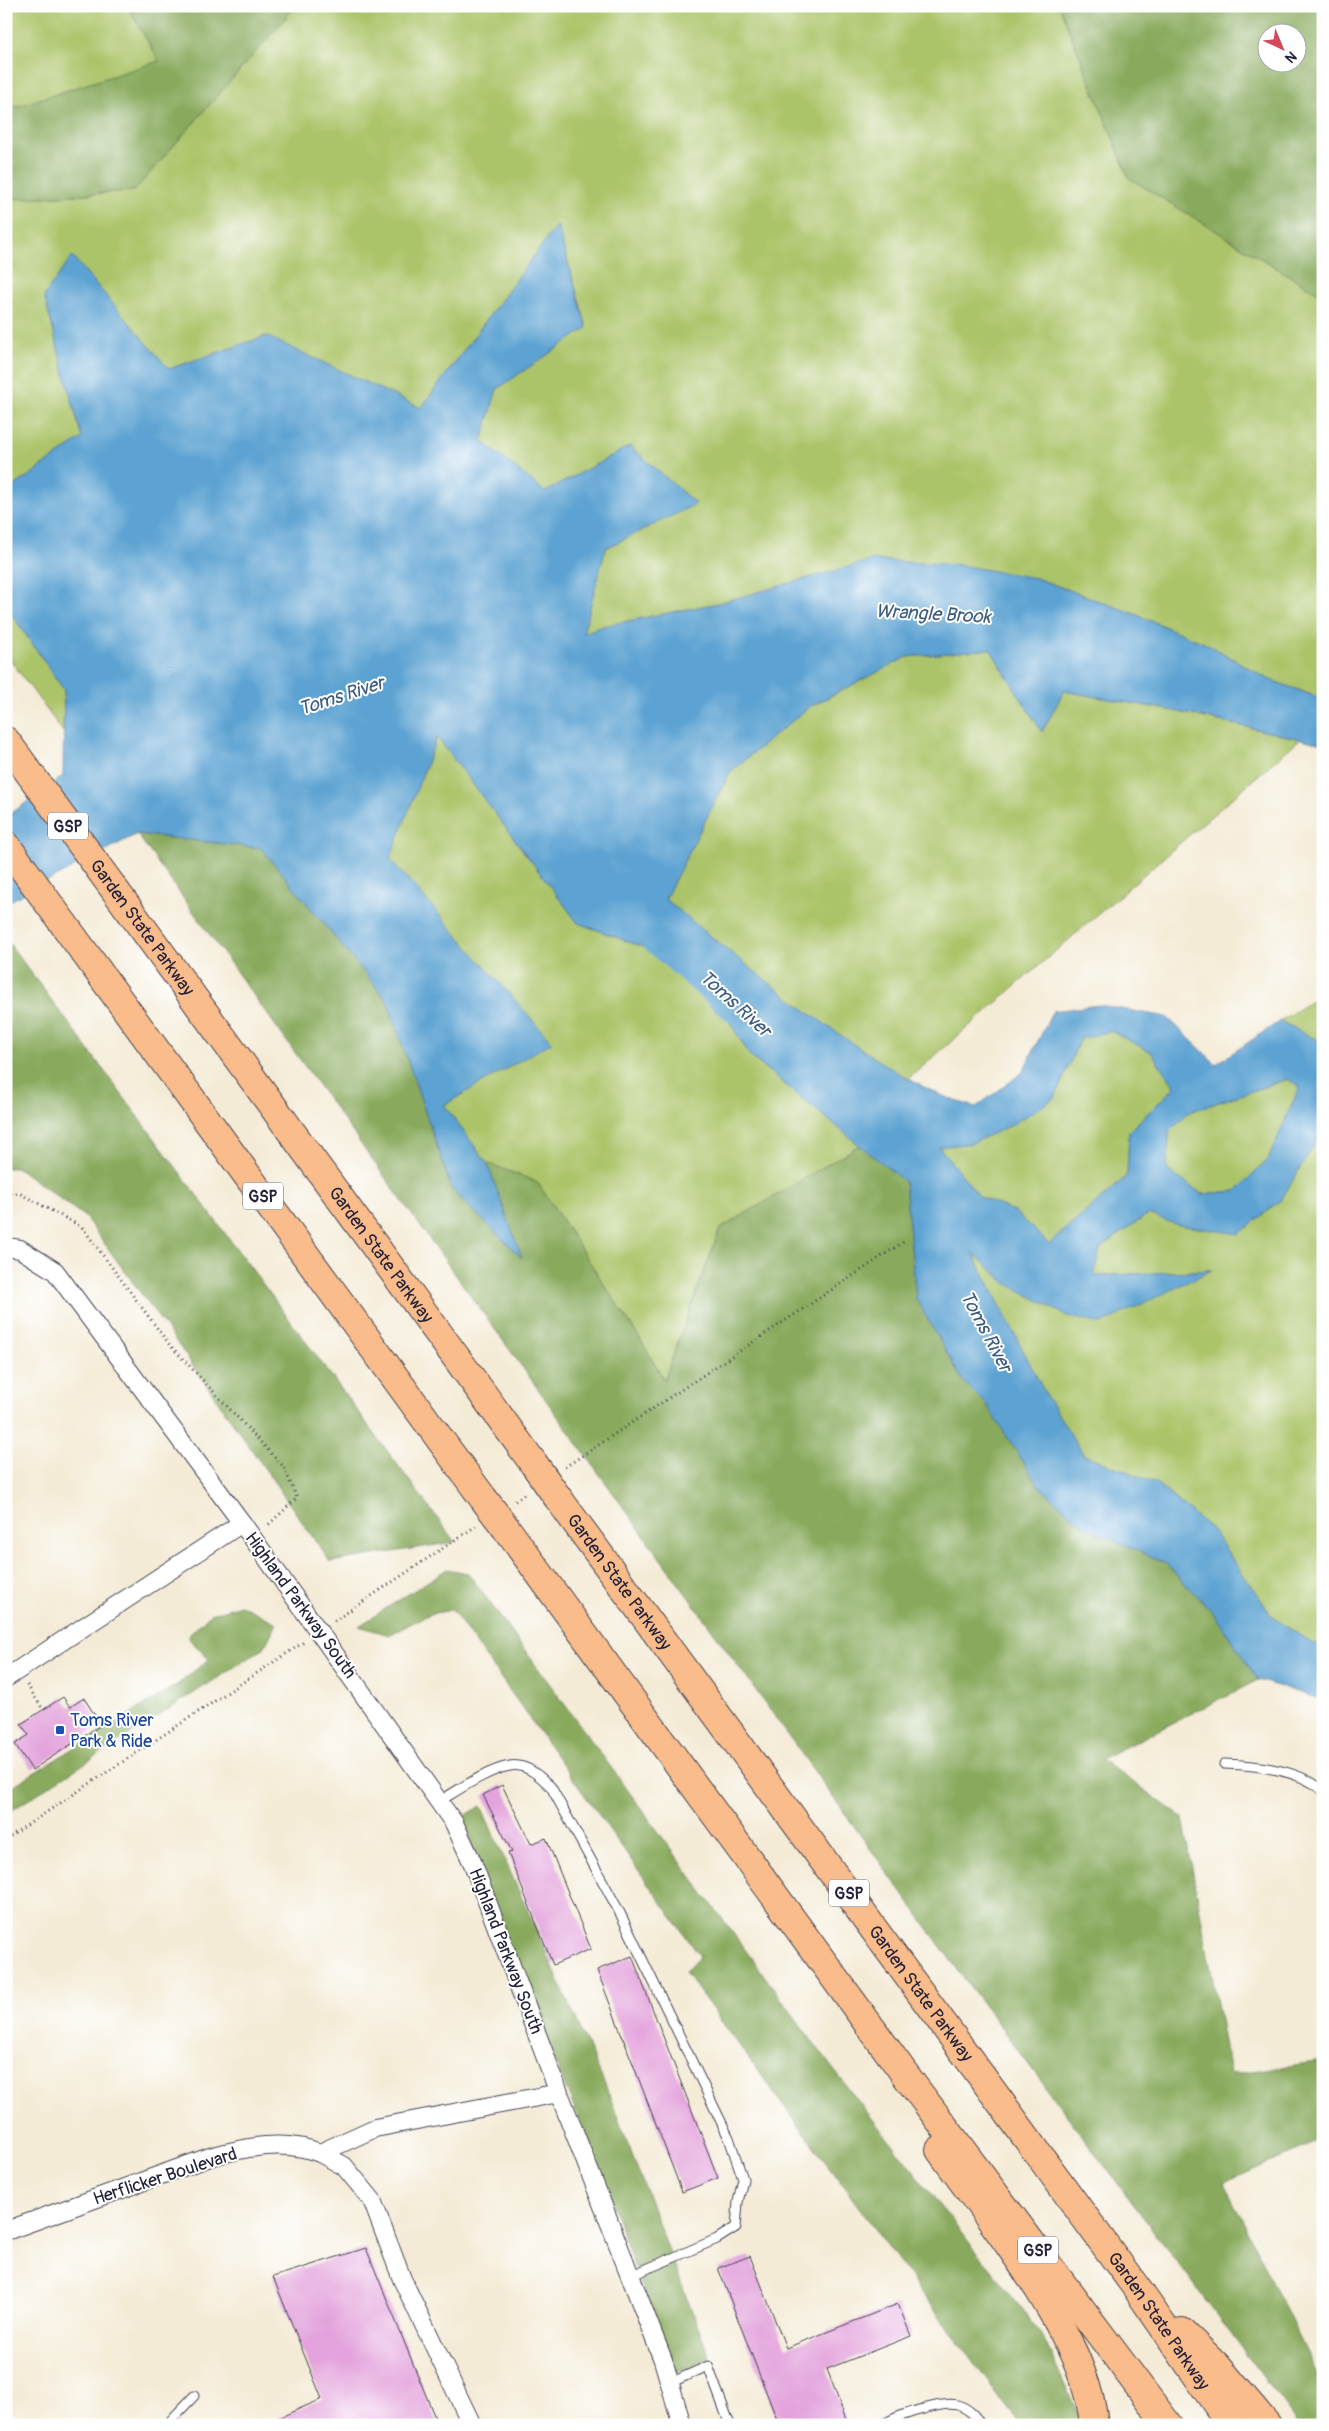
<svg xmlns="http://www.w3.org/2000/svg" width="1329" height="2431" font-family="Pangolin,sans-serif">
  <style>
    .green { fill: #acc469; stroke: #677352 }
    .forest { fill: #89aa5d; stroke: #56664c; fill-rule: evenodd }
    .water { fill: #5ca2d2; stroke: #3f6286; fill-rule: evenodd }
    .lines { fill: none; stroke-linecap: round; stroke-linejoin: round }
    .river { stroke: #5ca2d2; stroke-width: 39 }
    .building { fill: #e3a3dc }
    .service-casing { stroke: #424052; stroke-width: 11 }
    .minor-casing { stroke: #424052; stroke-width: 20 }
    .motorway-casing { stroke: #424052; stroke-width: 30 }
    .path { stroke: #424052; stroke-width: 3; stroke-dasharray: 1 4; stroke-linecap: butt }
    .service { stroke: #fff; stroke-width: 9 }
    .minor { stroke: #fff; stroke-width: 18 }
    .motorway { stroke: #f9bc8a; stroke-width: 28 }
    .motorway-bridge-casing { stroke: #424052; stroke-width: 30; stroke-linecap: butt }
    .motorway-bridge { stroke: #f9bc8a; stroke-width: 28 }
    .transit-dot { fill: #1a4fb4; stroke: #fff; stroke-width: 2 }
    .labels { text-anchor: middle; stroke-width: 4; stroke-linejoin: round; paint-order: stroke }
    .shield { fill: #fff; stroke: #646476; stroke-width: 1 }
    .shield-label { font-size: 16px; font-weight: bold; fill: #22223b }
    .street-label { font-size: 18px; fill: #22223b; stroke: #fff }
    .transit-label { font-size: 18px; fill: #164399; stroke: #fff; text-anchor: start }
    .water-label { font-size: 19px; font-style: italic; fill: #3c5c7f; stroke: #fff }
  </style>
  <rect width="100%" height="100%" fill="#fff"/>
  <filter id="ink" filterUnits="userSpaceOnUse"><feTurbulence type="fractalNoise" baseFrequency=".02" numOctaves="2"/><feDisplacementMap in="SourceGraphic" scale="10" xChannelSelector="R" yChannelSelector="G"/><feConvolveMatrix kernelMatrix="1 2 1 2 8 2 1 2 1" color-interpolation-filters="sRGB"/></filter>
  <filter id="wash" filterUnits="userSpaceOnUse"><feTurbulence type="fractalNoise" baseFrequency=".0096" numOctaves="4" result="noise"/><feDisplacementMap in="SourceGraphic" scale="20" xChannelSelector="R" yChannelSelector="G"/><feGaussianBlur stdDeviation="1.12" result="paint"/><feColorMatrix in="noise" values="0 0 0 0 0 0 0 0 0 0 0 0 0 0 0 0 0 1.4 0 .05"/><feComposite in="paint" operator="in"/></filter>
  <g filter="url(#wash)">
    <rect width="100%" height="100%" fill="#f4ebd6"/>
    <g class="green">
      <path d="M6,6H127L160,61L6,110Z"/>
      <path d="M296,6H1057L1061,10L1129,178L1323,296V696L1318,697L1268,679L1209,645L1132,613L1036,578L718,603L603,626L583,633L605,548L695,504L630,446L545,492L482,441L497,389L587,327L557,225L421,408L266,336L169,369L72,257L44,296L82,438L6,492V198L11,199L134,191Z"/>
      <path d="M6,606L64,690L63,732L6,654Z"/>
      <path d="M990,649L1042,732L1064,691L1175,711L1300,739L907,1080L824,1024L757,975L665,899L730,772L809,707L907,657Z"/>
      <path d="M437,737L578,923L697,967L750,1056L860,1145L720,1229L664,1380L640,1339L537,1182L487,1163L444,1105L551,1042L389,859Z"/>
      <path d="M1323,993V1043L1280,1021Z"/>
      <path d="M1111,1031L1151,1052L1175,1087L1129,1131L1127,1176L1049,1244L1015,1212L980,1197L938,1146L972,1143L1055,1098L1080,1039Z"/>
      <path d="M1288,1079L1300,1086L1268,1160L1236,1191L1202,1194L1166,1170L1169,1132L1189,1112Z"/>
      <path d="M1323,1130V1645L1311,1643L1273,1617L1212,1530L1156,1483L1084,1455L1047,1397L972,1251L1006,1283L1210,1270L1094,1276L1100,1249L1148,1214L1178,1225L1281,1200Z"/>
    </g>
    <g class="forest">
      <path d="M127,6H296L134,191L11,199L6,198V110L159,61Z"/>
      <path d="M1057,6H1323V296L1129,178L1061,10ZM1296,32V62H1266V32Z"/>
      <path d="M137,834L261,848L387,1000L452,1190L521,1257L487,1163L537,1182L640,1339L664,1380L720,1229L860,1145L905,1182L916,1299L963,1381L986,1404L1039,1486L1084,1526L1165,1563L1212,1611L1258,1680L1101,1759L1183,1818L1230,2074L1323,2061V2139L1224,2183L1323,2386V2425H1299L960,1973Z"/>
      <path d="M6,939L455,1542L330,1562L175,1340L85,1217L18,1168H6Z"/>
      <path d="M447,1569L468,1573L830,2065L1042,2335L1083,2425H1020L685,1972L700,1956L452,1610L430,1614L389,1635L359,1626Z"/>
      <path d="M241,1605L277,1623L264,1648L6,1814V1790L177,1685L209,1659L187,1637L210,1614Z"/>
      <path d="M481,1806L606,2087L710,2358L671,2374L603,2177L484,1891L463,1817Z"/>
    </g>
    <path class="water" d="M557,225L587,328L497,389L482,441L545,492L630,446L696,504L606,548L583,633L603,626L718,603L873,560L959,565L1036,578L1132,613L1209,645L1268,679L1317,697L1323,696V744L1175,711L1064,691L1042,732L990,649L907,657L809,707L730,772L665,899C726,949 786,998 852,1043C892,1069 929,1095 976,1107L1022,1073L1053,1011L1099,1005L1167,1017L1216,1064L1280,1021L1323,1043V1130L1281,1200L1239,1234L1178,1225L1148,1214L1100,1248L1094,1276L1212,1270L1101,1324L1067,1316L1006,1283L973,1253L1047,1397L1084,1455L1156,1483L1212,1530L1273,1617L1311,1643L1323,1645V1700L1258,1680L1212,1611L1165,1563L1084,1526L1039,1486L986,1404L963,1381L916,1299L905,1182L750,1056L697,967L578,923L437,737L390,859L552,1042L444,1105L487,1163L522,1258L452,1190L387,1000L261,848L137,834L6,903V817L63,776L64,690L6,606V492L82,438L44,296L72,256L169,369L266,336L421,408ZM1111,1031L1151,1052L1175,1087L1129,1131L1127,1176L1049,1244L1015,1212L980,1197L939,1147L972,1143L1010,1126L1055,1098L1080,1039ZM1287,1079L1300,1086L1268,1160L1236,1191L1202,1194L1167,1170L1169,1132L1189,1112Z"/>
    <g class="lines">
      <path class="river" d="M654,931L739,1005"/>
    </g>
    <g id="blocks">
      <g class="building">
        <path d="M63,1697L70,1707L84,1698L101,1725L32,1770L15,1744L29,1735L21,1724Z"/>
        <path d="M502,1785L531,1844L546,1838L591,1949L553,1965L508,1853L512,1852L483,1795Z"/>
        <path d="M632,1956L718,2178L682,2192L597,1970Z"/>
        <path d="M366,2248L438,2425H262L322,2399L273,2277Z"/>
        <path d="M750,2256L786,2348L898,2304L911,2336L827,2369L848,2425H779L718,2268Z"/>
      </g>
    </g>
  </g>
  <g filter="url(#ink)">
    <use href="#blocks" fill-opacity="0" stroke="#424052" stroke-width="1"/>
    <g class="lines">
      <g class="service-casing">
        <g id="service">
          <path d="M1224,1764C1254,1765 1300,1769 1323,1791"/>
          <path d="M440,1801C458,1790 489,1769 510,1766C526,1763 541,1777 551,1787L620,1913L729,2138L743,2179L738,2202L736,2227L717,2239L630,2276"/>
          <path d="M670,2383L708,2366L730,2425"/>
          <path d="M171,2425L172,2419L194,2396"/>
          <path d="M883,2425C894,2416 943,2401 957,2405C966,2407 977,2416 980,2425"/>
        </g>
      </g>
      <g class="minor-casing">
        <g id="minor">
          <path d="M6,1247L20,1249L55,1271L242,1523L454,1823L473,1864L559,2093L663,2360L682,2425"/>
          <path d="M6,1678L242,1523"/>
          <path d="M320,2153L344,2166L372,2200L402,2279L472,2425"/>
          <path d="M6,2231L210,2157C246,2147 285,2139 320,2153L375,2128L559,2093"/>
        </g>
      </g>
      <g class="motorway-casing">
        <g id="motorway">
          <path id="s1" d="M6,741L534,1464"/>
          <path d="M6,845L483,1498"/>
          <path id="s2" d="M558,1498L1138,2290L1231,2425"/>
          <path d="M506,1528L907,2077L1168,2425"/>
          <path d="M940,2150C992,2224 1086,2334 1094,2425"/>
          <path d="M1182,2332L1217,2366L1267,2425"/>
        </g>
      </g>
      <g class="path">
        <path d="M6,12L15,6"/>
        <path d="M6,1195L19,1193L82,1227L169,1344L283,1466L297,1498L266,1527"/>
        <path d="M565,1467L905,1241"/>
        <path d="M515,1501L526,1493"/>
        <path d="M334,1621L476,1526"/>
        <path d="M27,1685L42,1708"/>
        <path d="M6,1839L304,1642"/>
      </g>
      <use href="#service" class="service"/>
      <use href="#minor" class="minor"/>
      <use href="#motorway" class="motorway"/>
      <g class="motorway-bridge-casing">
        <g id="motorway-bridge">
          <path d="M534,1464L558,1498"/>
          <path d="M483,1498L506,1528"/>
        </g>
      </g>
      <use href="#motorway-bridge" class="motorway-bridge"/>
    </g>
  </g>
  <rect class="transit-dot" x="55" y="1725" width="10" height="10" rx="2.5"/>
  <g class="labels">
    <g class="shield">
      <rect x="48" y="812.5" width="40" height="27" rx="4"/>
      <rect x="243" y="1182.5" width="40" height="27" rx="4"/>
      <rect x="829" y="1879.5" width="40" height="27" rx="4"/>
      <rect x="1018" y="2236.5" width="40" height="27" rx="4"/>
    </g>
    <g class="shield-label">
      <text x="68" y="832">GSP</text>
      <text x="263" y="1202">GSP</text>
      <text x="849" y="1899">GSP</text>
      <text x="1038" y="2256">GSP</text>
    </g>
    <g class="street-label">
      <text dy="6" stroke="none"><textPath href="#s1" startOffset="231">Garden State Parkway</textPath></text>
      <text dy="6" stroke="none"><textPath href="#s1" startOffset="636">Garden State Parkway</textPath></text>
      <text dy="6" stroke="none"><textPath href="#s2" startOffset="104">Garden State Parkway</textPath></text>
      <text transform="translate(301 1605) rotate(54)" y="6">Highland Parkway South</text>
      <text transform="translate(506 1951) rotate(69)" y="6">Highland Parkway South</text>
      <text dy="6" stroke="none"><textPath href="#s2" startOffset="614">Garden State Parkway</textPath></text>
      <text transform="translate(165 2176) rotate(-18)" y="6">Herflicker Boulevard</text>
      <text dy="6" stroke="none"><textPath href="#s2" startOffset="1019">Garden State Parkway</textPath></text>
    </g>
    <g class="transit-label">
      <text x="70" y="1726">Toms River<tspan x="70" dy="21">Park &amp; Ride</tspan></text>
    </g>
    <g class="water-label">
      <text transform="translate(933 613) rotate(3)" y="7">Wrangle Brook</text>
      <text transform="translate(341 695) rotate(-18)" y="7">Toms River</text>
      <text transform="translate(736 1003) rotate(42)" y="7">Toms River</text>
      <text transform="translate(987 1331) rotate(62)" y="7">Toms River</text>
    </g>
  </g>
  <rect width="1329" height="2431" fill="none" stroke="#fff" stroke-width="25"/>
  <g transform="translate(1282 48) rotate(136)"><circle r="24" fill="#ffffff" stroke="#a7a7b1"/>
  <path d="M0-4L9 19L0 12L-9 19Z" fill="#d1495b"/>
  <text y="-8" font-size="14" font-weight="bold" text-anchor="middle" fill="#22223b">N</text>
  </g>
</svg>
